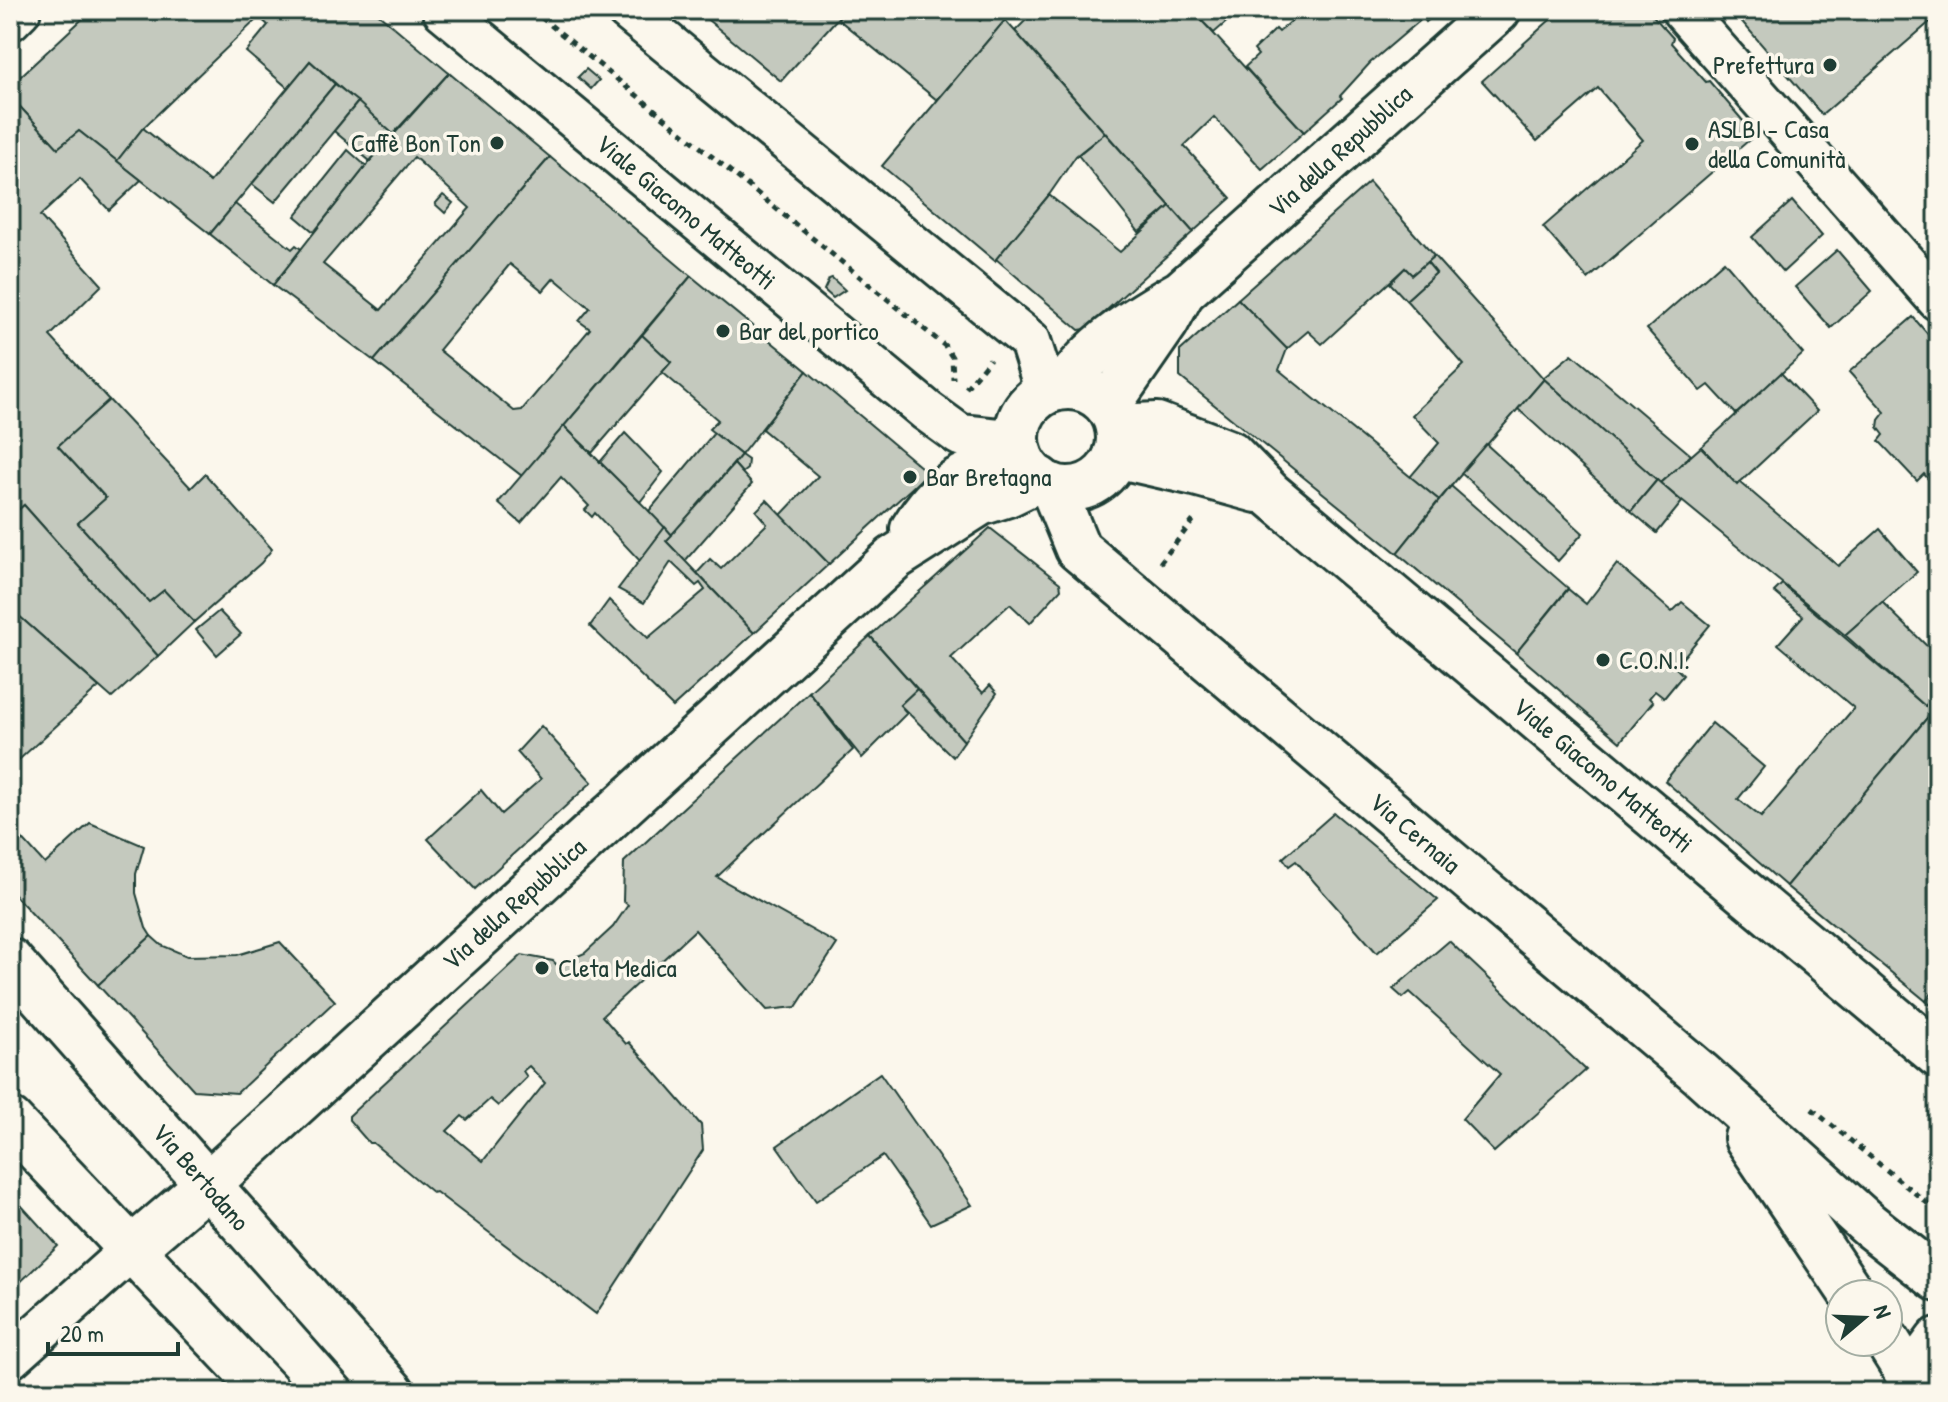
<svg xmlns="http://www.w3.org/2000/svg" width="1948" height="1402" font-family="'Patrick Hand',sans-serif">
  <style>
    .building { fill: #c4c9be; stroke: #1f3d34; stroke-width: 2; fill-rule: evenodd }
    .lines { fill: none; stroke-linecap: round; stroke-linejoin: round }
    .street-casing { stroke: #1f3d34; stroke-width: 46 }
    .secondary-casing { stroke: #1f3d34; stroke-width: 50 }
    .path { stroke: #1f3d34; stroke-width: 5; stroke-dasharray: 6 6; stroke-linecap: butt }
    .street { stroke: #fbf7ec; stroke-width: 40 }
    .secondary { stroke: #fbf7ec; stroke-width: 44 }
    .poi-dot { fill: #1f3d34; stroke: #fbf7ec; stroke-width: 3 }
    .labels { text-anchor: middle; stroke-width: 7; stroke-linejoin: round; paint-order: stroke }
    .poi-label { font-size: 26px; fill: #1f3d34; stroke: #fbf7ec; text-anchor: start }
    .street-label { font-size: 26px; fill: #1f3d34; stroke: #fbf7ec }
  </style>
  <rect width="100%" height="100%" fill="#fbf7ec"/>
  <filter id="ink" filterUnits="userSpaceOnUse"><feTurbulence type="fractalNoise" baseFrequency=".0125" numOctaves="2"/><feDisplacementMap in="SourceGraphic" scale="16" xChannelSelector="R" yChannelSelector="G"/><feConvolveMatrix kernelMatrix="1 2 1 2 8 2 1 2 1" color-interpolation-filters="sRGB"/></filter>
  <g filter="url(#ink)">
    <g class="building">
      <path d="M92,10H374L449,73L393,134L310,61L288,88L246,52L268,25L259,17L143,128L117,161L79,131L58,148L10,96V86Z"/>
      <path d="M696,10H845L781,81Z"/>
      <path d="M845,10H967L980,21L991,10H999L1008,17L937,100L838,19Z"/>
      <path d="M1036,10H1192L1304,132L1262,169L1214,117L1184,146L1231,198L1193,232L1015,31Z"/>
      <path d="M1215,10H1238L1239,11L1214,33L1202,21Z"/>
      <path d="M1289,10H1440L1426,22L1423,18L1370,63L1340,96L1342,98L1304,132L1245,67L1258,55L1254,50L1276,29L1279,32L1295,18Z"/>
      <path d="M1561,10H1648L1673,38L1671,43L1706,82L1709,81L1755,135L1588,279L1543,227L1643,140L1598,88L1537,141L1482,81Z"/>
      <path d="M1732,10H1938V15L1822,115Z"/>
      <path d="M1005,20L1105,133L1076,156L1049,195L995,261L882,166Z"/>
      <path d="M310,61L335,84L210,234L117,161L143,128L210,182Z"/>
      <path d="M586,69L599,80L591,89L578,77Z"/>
      <path d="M449,73L550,157L374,361L273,285L370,161ZM414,157L470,208L381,310L323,264Z"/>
      <path d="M335,84L358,102L275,202L252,184Z"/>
      <path d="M10,96L58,148L79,131L141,180L109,210L80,179L40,216L102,285L50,336L109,400L58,446L106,498L78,523L149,602L164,590L194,622L158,656L24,505L10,517Z"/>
      <path d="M358,102L393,134L370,161L334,131Z"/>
      <path d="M1105,133L1170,206L1139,232L1078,155Z"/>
      <path d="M348,150L366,166L314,232L295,216Z"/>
      <path d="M550,157L691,276L522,476L374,361ZM510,264L543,291L554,278L590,308L579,321L590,329L522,410L514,411L439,350Z"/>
      <path d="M1369,182L1434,256L1412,275L1405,268L1322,344L1308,331L1287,349L1238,299Z"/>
      <path d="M443,195L453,203L445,213L435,204Z"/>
      <path d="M1049,195L1120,252L1170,206L1193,232L1086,329L1079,330L996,259Z"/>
      <path d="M1792,201L1822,236L1783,272L1752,237Z"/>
      <path d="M235,204L292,249L296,245L301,249L273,285L210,234Z"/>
      <path d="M1837,250L1872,291L1831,328L1795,287Z"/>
      <path d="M1434,256L1544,379L1439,500L1410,477L1439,443L1412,415L1464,365L1406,300L1436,273L1427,262Z"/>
      <path d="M1724,261L1803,354L1736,414L1709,385L1701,391L1647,329Z"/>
      <path d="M1427,262L1436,273L1406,300L1390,283L1405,268L1412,275Z"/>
      <path d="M691,276L807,371L741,455L709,429L718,420L662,372L671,362L642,335Z"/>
      <path d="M832,278L845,290L833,298L824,290L829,279Z"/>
      <path d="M1238,299L1287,349L1279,370L1439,500L1397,553L1180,377V351Z"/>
      <path d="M1913,317L1938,346V482L1934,486L1924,474L1917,481L1879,441L1884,435L1878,427L1879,420L1885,412L1849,372Z"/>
      <path d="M642,335L671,362L592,453L564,426Z"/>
      <path d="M1572,354L1691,455L1660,483L1543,378Z"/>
      <path d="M807,371L928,473L829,564L781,515L818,476L762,429Z"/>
      <path d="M1781,373L1817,411L1737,485L1701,447Z"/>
      <path d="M1544,379L1657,480L1631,511L1518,409Z"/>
      <path d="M109,400L191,488L205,474L272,549L261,563L194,622L164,590L149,602L78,523L106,498L58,446Z"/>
      <path d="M564,426L665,527L640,561L595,513L592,517L585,510L589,506L561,477L521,523L498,503Z"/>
      <path d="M625,433L663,472L640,502L600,462Z"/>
      <path d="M714,433L741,455L672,535L649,511Z"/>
      <path d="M1486,444L1583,533L1558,561L1461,473Z"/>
      <path d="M1701,447L1737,485L1740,482L1838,566L1880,529L1917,572L1845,635L1660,483Z"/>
      <path d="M741,455L748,460L747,469L742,473L734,464Z"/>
      <path d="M734,464L752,484L685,561L666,541Z"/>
      <path d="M1657,480L1682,502L1657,533L1631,511Z"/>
      <path d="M1451,486L1568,588L1516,653L1397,553Z"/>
      <path d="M767,500L829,564L754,633L697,573L710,559L721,569L767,524L756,511Z"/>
      <path d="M24,505L158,656L112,698L10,608V517Z"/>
      <path d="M665,527L672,535L666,541L754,633L673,707L590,626L609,600L648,638L705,590L700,583L696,586L671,562L644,603L618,589Z"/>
      <path d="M990,528L1060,583L1061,589L1030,623L1010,604L951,658L983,693L990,685L997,693L964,741L870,636Z"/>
      <path d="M1617,564L1672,612L1682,602L1710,625L1675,667L1683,675L1664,698L1655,691L1649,698L1653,702L1620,742L1516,653L1568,589L1586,604Z"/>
      <path d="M1782,584L1932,712L1786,886L1665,781L1712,723L1764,767L1738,799L1761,817L1854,708L1778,644L1803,616L1774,592Z"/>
      <path d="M1882,602L1938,657V692L1925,706L1845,635Z"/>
      <path d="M10,608L99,687L10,768L12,709Z"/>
      <path d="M219,611L241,634L217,655L196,630Z"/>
      <path d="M870,636L917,689L900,705L907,713L862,758L809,692Z"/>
      <path d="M917,689L964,741L953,757L900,705Z"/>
      <path d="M809,692L853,750L717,877L837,944L796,1007L767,1010L695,930L602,1016L626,1044L629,1042L701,1125L703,1150L596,1314L436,1192L433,1193L373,1143H369L349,1120V1116L522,955L553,961L557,965L585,953L613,927L628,905L623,901L624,862ZM529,1066L545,1083L483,1161L447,1131L462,1116L467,1120L490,1099L498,1106L527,1077L523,1071Z"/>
      <path d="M1932,712L1938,717V986L1926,1001L1786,886Z"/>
      <path d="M541,726L592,782L475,889L428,839L481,790L501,814L541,779L517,752Z"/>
      <path d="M1334,813L1438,900L1377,953L1296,861L1289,866L1283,858Z"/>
      <path d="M90,823L144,846L136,874V893L146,928L151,936L98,985L10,890V825L45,864Z"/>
      <path d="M151,936L161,945L187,956L237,955L280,942L335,1001L237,1093L194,1090L98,985Z"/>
      <path d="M1449,941L1586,1070L1494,1152L1462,1119L1500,1074L1410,992L1403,998L1393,989Z"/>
      <path d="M1938,986V1011L1926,1001Z"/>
      <path d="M880,1073L972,1205L931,1224L883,1156L816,1201L777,1146Z"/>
      <path d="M10,1193L58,1246L10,1292Z"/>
    </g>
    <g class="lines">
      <g class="street-casing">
        <g id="street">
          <path d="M443,10L927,411L960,435L1018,441"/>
          <path d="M627,10L1030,341L1046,392"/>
          <path d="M1682,10L1938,300"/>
          <path d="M10,20L20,10"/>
          <path d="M10,1358L132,1249"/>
        </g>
      </g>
      <g class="secondary-casing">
        <g id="secondary">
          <path d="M1065,387C1093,343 1138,318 1182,292L1498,10"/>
          <circle cx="1068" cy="438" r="51"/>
          <path d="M1108,406L1166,322L1181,294"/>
          <path d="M1118,427L1157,425L1230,453L1270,494L1938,1055"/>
          <path d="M1116,455L1195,473L1257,490"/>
          <path d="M1052,486L1078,549L1701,1074L1869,1225L1938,1279"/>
          <path d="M913,529C945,477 966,475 1020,456"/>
          <path d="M10,961L392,1392"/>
          <path d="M10,1121L267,1392"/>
          <path d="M1747,1138L1852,1294"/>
          <path d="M132,1249L208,1184L894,558L980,503L1008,494L1039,479"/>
          <path d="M1888,1342L1915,1385"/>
          <path d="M1915,1392L1921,1363L1938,1340"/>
        </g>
      </g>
      <g class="path">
        <path d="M532,10L945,346L952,357L953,379"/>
        <path d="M966,388L990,359"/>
        <path d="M1160,563L1196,517"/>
        <path d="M1812,1109L1938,1212"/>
      </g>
      <use href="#street" class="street"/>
      <use href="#secondary" class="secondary"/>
    </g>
  </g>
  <g class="poi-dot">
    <circle cx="1830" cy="65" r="8"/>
    <circle cx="497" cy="143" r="8"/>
    <circle cx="1692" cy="144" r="8"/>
    <circle cx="723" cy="331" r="8"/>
    <circle cx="910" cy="477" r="8"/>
    <circle cx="1603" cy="660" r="8"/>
    <circle cx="542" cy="968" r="8"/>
  </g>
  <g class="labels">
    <g class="poi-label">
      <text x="1814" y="74" text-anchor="end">Prefettura</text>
      <text x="1708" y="138">ASLBI - Casa<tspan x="1708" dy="30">della Comunità</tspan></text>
      <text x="481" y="152" text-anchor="end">Caffè Bon Ton</text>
      <text x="739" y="340">Bar del portico</text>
      <text x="926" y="486">Bar Bretagna</text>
      <text x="1619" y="669">C.O.N.I.</text>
      <text x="558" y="977">Cleta Medica</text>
    </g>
    <g class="street-label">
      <text transform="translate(1340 151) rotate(-42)" y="9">Via della Repubblica</text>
      <text transform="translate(686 212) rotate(40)" y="9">Viale Giacomo Matteotti</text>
      <text transform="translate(1603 775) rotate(40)" y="9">Viale Giacomo Matteotti</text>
      <text transform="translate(1415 833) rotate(40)" y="9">Via Cernaia</text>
      <text transform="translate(514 904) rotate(-42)" y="9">Via della Repubblica</text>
      <text transform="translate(201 1177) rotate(49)" y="9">Via Bertodano</text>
    </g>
  </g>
  <rect width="1948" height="1402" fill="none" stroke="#fbf7ec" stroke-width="40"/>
  <rect x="20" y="20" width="1908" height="1362" fill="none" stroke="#1f3d34" stroke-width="3" filter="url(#ink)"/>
  <g transform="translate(1864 1318) rotate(71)"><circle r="38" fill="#fbf7ec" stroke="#a3ada2" stroke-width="2"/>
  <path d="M0-6L14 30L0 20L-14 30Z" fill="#1f3d34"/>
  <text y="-12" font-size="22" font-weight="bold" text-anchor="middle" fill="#1f3d34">N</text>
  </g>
  <path d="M48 1342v12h130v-12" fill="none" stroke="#1f3d34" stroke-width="4"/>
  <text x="60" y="1342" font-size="24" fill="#1f3d34" stroke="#fbf7ec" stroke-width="6" paint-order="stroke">20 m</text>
</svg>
